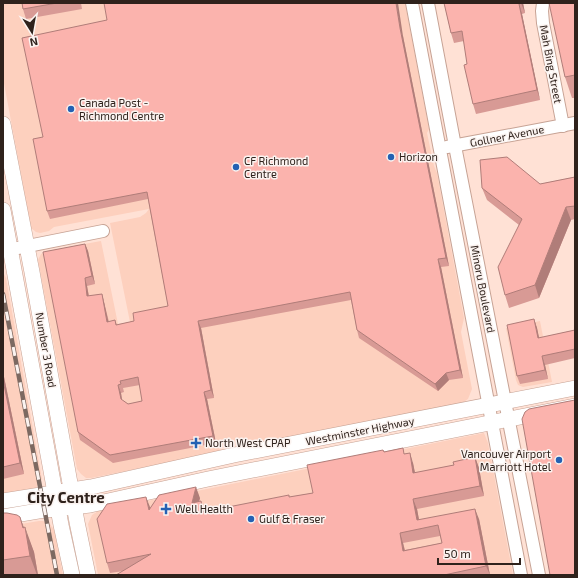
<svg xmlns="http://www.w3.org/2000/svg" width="578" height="578" font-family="'Exo 2',sans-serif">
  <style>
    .built { fill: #fdd0be }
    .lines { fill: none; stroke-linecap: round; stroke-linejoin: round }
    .minor-casing { stroke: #c7a395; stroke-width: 14 }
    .major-casing { stroke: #c7a395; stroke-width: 16 }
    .minor { stroke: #fff; stroke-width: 12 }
    .major { stroke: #fff; stroke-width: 15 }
    .rail-casing { stroke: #7c6961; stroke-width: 4.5 }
    .rail { stroke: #fbf3f0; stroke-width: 3; stroke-dasharray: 9; stroke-linecap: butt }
    .wall { fill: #d89a95; fill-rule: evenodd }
    .shaded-wall { fill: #b07d79 }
    .building { fill: #fbb3ad; stroke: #b07d79; fill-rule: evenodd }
    .poi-dot { fill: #2461b3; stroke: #fbf3f0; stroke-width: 1.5 }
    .labels { text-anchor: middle; stroke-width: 3; stroke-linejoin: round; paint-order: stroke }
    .street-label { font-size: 11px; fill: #2f221c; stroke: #fbf3f0 }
    .poi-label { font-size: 11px; fill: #2f221c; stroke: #fbf3f0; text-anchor: start }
    .district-label { font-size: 15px; font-weight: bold; fill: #2f221c; stroke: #fbf3f0 }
  </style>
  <rect width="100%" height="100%" fill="#ffe1d5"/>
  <g class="built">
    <path d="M3,3H405L429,129L427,133L434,166L437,173L464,318L461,332L472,389L468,399L459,405L245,446L237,440L223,443L221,449L216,453L91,478H86L81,474L77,469L38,260L41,254L46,251L101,241L118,324L130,322L110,223L140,217L146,213L149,209L54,227L49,231L40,233L36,232L31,228L3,78Z"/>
    <path d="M3,272L6,278L42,479L35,489L3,495Z"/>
    <path d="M540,321L552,382L523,387L518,385L516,380L506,328Z"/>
    <path d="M484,433L488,443L513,575H98L88,524L92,515L98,511Z"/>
    <path d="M39,521H43L50,524L54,530L63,575H3V527Z"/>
  </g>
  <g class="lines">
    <g class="minor-casing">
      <g id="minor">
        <path d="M412,3L521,575"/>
        <path d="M428,3L455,146L539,575"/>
        <path d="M543,3L542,11L543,23L563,126"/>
        <path d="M447,147L575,123"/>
        <path d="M3,251L103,231"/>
      </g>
    </g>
    <g class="major-casing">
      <g id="major">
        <path d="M3,124L32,272L77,522L88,575"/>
        <path d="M3,210L61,525L72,575"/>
        <path d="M3,501L91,487L234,455L575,388"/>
        <path d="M3,517L38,511L90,505L208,479L575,406"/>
      </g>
    </g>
    <use href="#minor" class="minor"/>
    <use href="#major" class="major"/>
    <g class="rail-casing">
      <path id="rail" d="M3,294L57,575"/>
    </g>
    <use href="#rail" class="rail"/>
  </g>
  <g class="wall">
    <path d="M22,3H81L82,9L26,19L23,9Z"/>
    <path d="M444,3H523L525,13L522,14L540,100L476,114L473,104L464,41L454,43L451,33Z"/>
    <path d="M575,3V98H572L565,77Z"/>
    <path d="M107,20L403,36L449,266L441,267L463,378L449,380L438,391L359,338L357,330L351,300L201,328L214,398L207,399L216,443L113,463L80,440L78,432L85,244L88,251L95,284L87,286L89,296L102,294L109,322L115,320L117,325L134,321L168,306L148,199L50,219L47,211L43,137ZM140,385L142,401L128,404L122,400L121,393L124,392L123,388Z"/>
    <path d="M575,177V219L571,220L539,298L509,308L505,295L519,225L487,200L482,188L540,184Z"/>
    <path d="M534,319L537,328L539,338L575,330V358L545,365L548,379L520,384L517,376Z"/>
    <path d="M3,372L24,474L3,479Z"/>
    <path d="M383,450L384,452L405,454L413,463L415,473L454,465L475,457L479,468L484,496L417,509L419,520L479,519L490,575H116L124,571L110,573L107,563L150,508L200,498L199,502L204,512L313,493ZM440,536L442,543L405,550L403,543Z"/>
    <path d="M3,513L24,527L34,552L38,575H3Z"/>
  </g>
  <g class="shaded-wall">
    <path d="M396,3H398L403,36L449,266L446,258L400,28Z"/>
    <path d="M521,3H523L525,13Z"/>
    <path d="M519,4L522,14L540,100L537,90Z"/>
    <path d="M566,207L571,220L539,298L535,285Z"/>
    <path d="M85,244L88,251L95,284L92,276Z"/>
    <path d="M438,259L441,267L463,378L460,370Z"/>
    <path d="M85,278L87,286L90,304L87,296Z"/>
    <path d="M102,294L104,302L110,329L107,322Z"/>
    <path d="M534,319L537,328L541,347L538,338Z"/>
    <path d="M198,321L201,328L214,398L211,390Z"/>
    <path d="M542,356L545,365L548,379L545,370Z"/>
    <path d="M3,372L24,474L20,463L3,380Z"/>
    <path d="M446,373L449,380L438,391L435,384Z"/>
    <path d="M118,385L121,393L123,407L121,399Z"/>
    <path d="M204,392L207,399L216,443L213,436Z"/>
    <path d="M410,453L413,463L417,483L413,473Z"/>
    <path d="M475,457L479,468L484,496L480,486Z"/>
    <path d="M196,487L200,498L196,513L192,503Z"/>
    <path d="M146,497L150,507L153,520L149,510Z"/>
    <path d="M413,499L417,509L421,530L417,520Z"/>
    <path d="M201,501L207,523L203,512Z"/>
    <path d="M475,509L479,519L490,575L486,566Z"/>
    <path d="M20,517L27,536L25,527L34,552L38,575H37L30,556Z"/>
    <path d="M400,533L403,543L407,561L403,551Z"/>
  </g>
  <g class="building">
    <path d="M22,3H57L23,9Z"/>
    <path d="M104,3H396L400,28L446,258L438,259L460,370L446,373L435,384L357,330L350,292L198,321L211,390L204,392L213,436L110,455L78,432L43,252L85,244L92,276L85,278L87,296L102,294L107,322L115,320L116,325L134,321L133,313L168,306L147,192L47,211L33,139L43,137L22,38L107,20ZM138,377L142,401L128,404L121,399L118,385L121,384L120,381Z"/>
    <path d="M444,3H521L519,4L537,90L473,104L464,65L467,64L462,31L451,33Z"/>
    <path d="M549,3H575V75L565,77Z"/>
    <path d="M507,157L540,184L575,177V206L566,207L535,285L505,295L498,267L522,219L482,188L480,160Z"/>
    <path d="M534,319L538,338L575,330V349L542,356L545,370L517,376L507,325Z"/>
    <path d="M3,380L20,463L3,467Z"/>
    <path d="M575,400V575H550L522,419L525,412L529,409Z"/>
    <path d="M403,448L404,454L410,453L413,473L454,465L453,462L475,457L480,486L413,499L417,520L475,509L486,566L444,575H116L151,554L107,563L97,519L107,504L146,497L149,510L159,495L196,487L192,503L201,501L203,512L289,495V497L313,493L307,465L383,450L384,452ZM438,525L442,543L403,551L400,533Z"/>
    <path d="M3,513H7L17,515L20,517L23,528L25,527L30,556L3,560Z"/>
  </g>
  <g class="poi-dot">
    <circle cx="71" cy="109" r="4"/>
    <circle cx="391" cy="157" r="4"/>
    <circle cx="236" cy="167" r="4"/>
    <path d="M194 437h4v4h4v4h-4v4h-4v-4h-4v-4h4z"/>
    <circle cx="559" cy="460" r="4"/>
    <path d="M164 503h4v4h4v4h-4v4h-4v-4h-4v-4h4z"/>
    <circle cx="251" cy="519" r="4"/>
  </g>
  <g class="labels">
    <g class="street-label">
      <text transform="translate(551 64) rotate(79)" y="4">Mah Bing Street</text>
      <text transform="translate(507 136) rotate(-11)" y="4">Gollner Avenue</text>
      <text transform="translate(483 289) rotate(79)" y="4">Minoru Boulevard</text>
      <text transform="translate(46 350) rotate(80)" y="4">Number 3 Road</text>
      <text transform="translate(360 431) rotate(-11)" y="4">Westminster Highway</text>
    </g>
    <g class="poi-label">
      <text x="79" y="107">Canada Post -<tspan x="79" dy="13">Richmond Centre</tspan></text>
      <text x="399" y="161">Horizon</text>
      <text x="244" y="165">CF Richmond<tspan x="244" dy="13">Centre</tspan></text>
      <text x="205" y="447">North West CPAP</text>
      <text x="551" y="458" text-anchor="end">Vancouver Airport<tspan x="551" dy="13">Marriott Hotel</tspan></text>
      <text x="175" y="513">Well Health</text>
      <text x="259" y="523">Gulf &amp; Fraser</text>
    </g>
    <g class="district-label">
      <text x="66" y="503">City Centre</text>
    </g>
  </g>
  <rect width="578" height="578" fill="none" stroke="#2f221c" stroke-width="8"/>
  <g transform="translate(32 32) rotate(169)" stroke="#fbf3f0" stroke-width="3" paint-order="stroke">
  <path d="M0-3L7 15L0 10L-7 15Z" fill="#2f221c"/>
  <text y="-6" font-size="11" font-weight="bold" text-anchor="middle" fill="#2f221c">N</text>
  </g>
  <path d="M438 558v6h82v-6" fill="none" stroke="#2f221c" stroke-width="2"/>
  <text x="444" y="558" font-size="12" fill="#2f221c" stroke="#fbf3f0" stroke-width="3" paint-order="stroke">50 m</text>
</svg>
